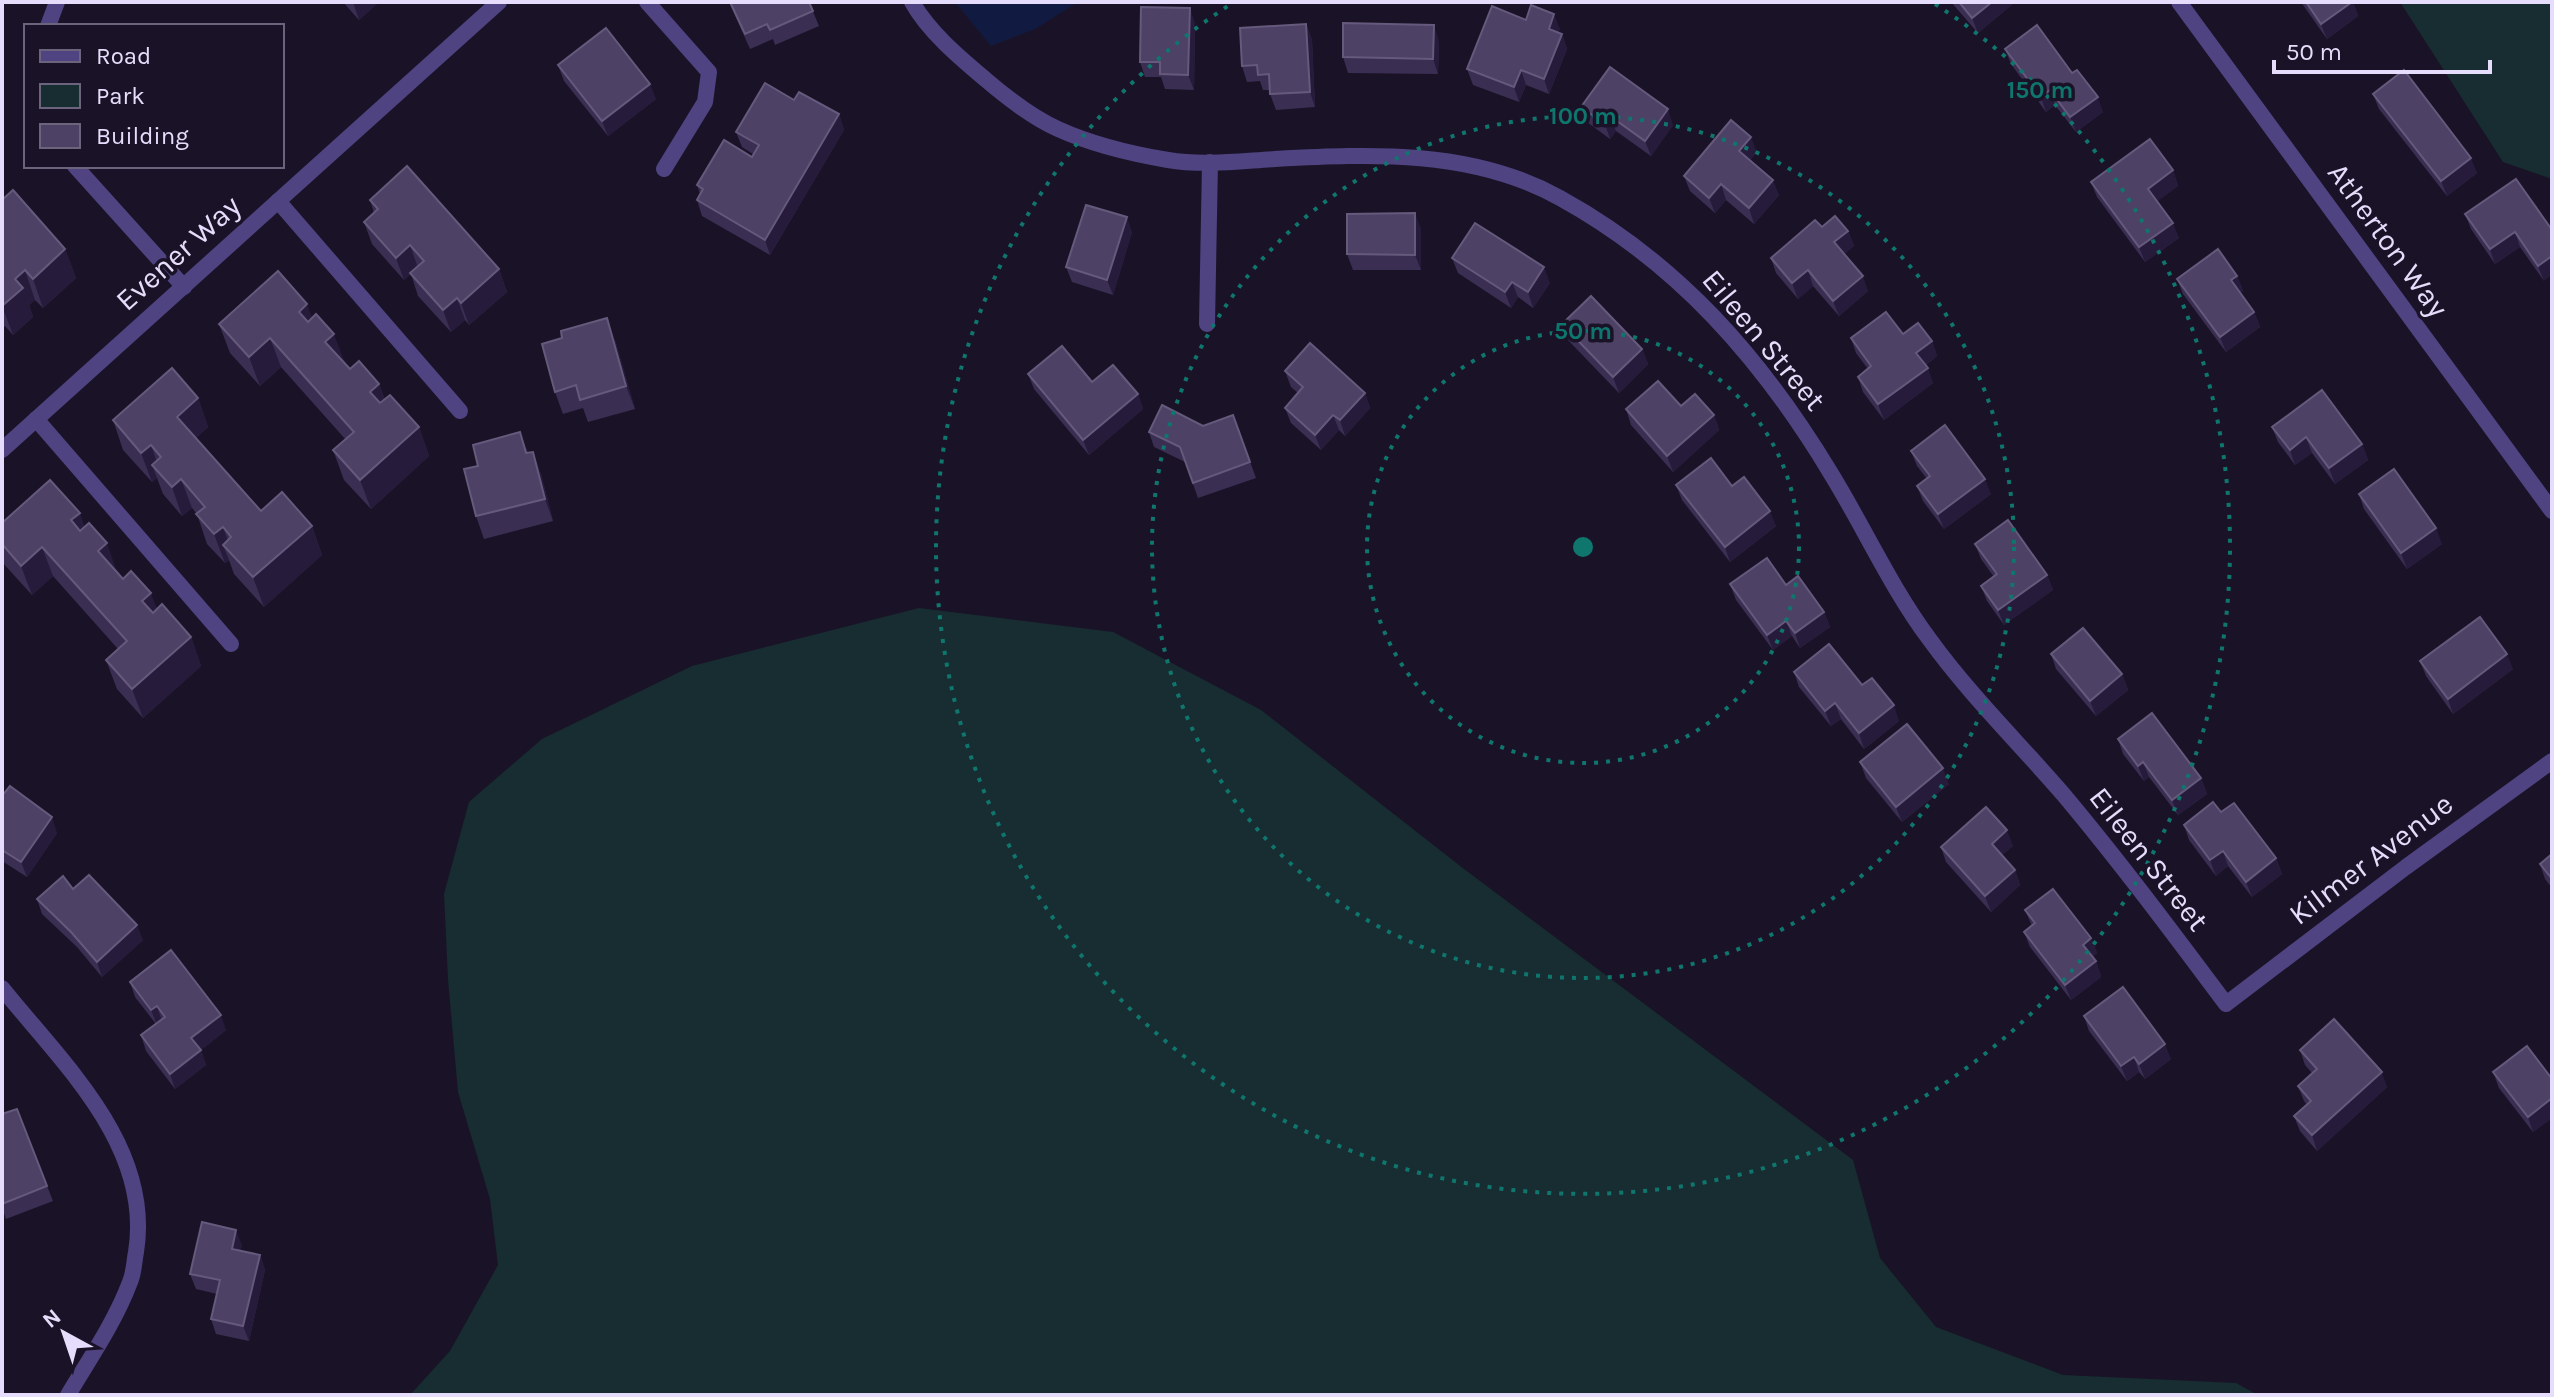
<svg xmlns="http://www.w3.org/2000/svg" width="2554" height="1397" font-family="Karla,sans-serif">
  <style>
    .green { fill: #172d31 }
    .water { fill: #111b42 }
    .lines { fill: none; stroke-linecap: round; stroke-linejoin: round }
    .service { stroke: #4f4381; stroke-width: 16 }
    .minor { stroke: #4f4381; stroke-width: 16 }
    .wall { fill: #3b2e53 }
    .shaded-wall { fill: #261b3a }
    .building { fill: #4d4165; stroke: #65597c; stroke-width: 2 }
    .ring { fill: none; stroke: #0f766e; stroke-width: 4; stroke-dasharray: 4 8 }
    .labels { text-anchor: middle; stroke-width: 7; stroke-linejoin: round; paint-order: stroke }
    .street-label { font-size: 30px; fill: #e5ddfb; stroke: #1a1327 }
    .centre { fill: #0f766e; stroke: #1a1327; stroke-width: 4 }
    .ring-label { font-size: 24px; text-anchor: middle; font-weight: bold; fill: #0f766e; stroke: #1a1327; stroke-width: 7; stroke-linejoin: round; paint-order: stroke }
  </style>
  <rect width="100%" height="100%" fill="#1a1327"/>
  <g class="green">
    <path d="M2400,2H2552V179L2503,162Z"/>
    <path d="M919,608L1113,632L1261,710L1464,869L1853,1160L1880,1258L1936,1327L2063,1375L2236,1383L2258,1395H410L450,1351L498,1265L490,1199L458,1092L448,979L444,894L469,802L542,739L692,666Z"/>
  </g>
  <path class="water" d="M955,2H1078L1035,29L991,46Z"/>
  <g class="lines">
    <path class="service" d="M647,2L709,72L705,102L664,169"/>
    <g class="minor">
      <path d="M912,2C929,32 959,57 985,79C1006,97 1031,117 1058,129C1091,144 1132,154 1168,160C1203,166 1240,161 1275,159C1371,154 1472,149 1560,198C1678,263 1761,358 1830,472C1864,527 1891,588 1930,640C1970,695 2018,742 2063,794C2120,862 2173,933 2226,1004L2406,867L2552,761"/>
      <path d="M2179,2L2552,511"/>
      <path d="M48,26L57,2"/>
      <path d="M75,166L184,287"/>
      <path d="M278,201L460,411"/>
      <path d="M1207,324L1210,162"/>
      <path d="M36,419L231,644"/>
      <path d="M2,450L499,2"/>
      <path d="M2,988C63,1064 153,1146 136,1252C134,1262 134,1273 130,1282C115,1322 90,1358 68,1395"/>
    </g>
  </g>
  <g class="wall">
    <path d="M343,2H379L359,20Z"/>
    <path d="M729,2H809L819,26L775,45L773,39L750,49Z"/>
    <path d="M1951,2H2015L1978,33Z"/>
    <path d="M2301,2H2353L2358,16L2327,39Z"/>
    <path d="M1195,23L1194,90L1165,89L1161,77H1145L1140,62Z"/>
    <path d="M1306,24L1312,40L1315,107L1276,110L1270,94V90H1263L1260,81L1247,82L1242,66Z"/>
    <path d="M1560,29L1558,32L1562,34L1567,49L1549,94L1526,85L1519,102L1473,85L1467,69Z"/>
    <path d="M1439,41L1438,74L1348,73L1343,57Z"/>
    <path d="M2005,49L2072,73L2103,112L2076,132L2055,105L2046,112L2011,64Z"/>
    <path d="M558,65L656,99L608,136L564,81Z"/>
    <path d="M2373,94L2477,173L2447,196L2379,109Z"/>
    <path d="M794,100L839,114L844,130L770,255L702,216L697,200L700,194L697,185L752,157L753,154L742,147L736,132Z"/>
    <path d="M1581,107L1673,125L1651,156L1616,131L1610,139L1587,122Z"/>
    <path d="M1757,152L1750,160L1779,195L1754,224L1726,200L1715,213L1690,191L1684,176Z"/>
    <path d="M2173,170L2178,186L2157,201L2179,238L2145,262L2097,197L2091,182Z"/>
    <path d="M2516,179L2544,281L2520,247L2495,264L2471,229L2465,214Z"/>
    <path d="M2,200L65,249L76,278L43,308L35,300L29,305L33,317L13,335L5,326L2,329Z"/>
    <path d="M370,200L499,269L507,292L469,325L465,320L451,332L418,296L411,274L404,280L372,244L364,222L374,213Z"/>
    <path d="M1822,227L1848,231L1854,246L1844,254L1868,291L1839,316L1813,286L1798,299L1776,273L1771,258Z"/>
    <path d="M1421,229V270H1353L1347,254Z"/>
    <path d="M1132,232L1113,295L1072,282L1066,267Z"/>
    <path d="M1452,258L1550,283L1533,308L1518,297L1511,308L1458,273Z"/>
    <path d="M2237,276L2243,291L2240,293L2254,312L2260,327L2226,352L2183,294L2177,279Z"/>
    <path d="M312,318L350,369L379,384L385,400L419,427L429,456L371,509L344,480L333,450L346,440L281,367L260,386L230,353L219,324Z"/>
    <path d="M1562,324L1642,349L1648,364L1619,393L1567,339Z"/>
    <path d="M1903,334L1932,341L1937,356L1926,365L1933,383L1884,420L1863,392L1858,377L1868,369L1856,353L1851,338Z"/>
    <path d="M562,338L615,340L635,409L588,422L583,408L563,414L555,392Z"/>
    <path d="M1285,371L1365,393L1370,408L1345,436L1339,430L1321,450L1291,423L1285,408L1298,393L1291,387Z"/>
    <path d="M1028,374L1092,382L1138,394L1143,409L1089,455L1034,389Z"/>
    <path d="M198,398L208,427L196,438L261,511L312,526L322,555L264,607L234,574L229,560L225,563L207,544L197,514L192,508L182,516L163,494L157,478L152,482L123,450L113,420Z"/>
    <path d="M1681,406L1714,415L1719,430L1673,472L1631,425L1626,409Z"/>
    <path d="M1233,415L1256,478L1198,498L1185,462L1154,447L1149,432L1203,426Z"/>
    <path d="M2272,427L2362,444L2368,460L2335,484L2312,453L2295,465L2278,442Z"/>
    <path d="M520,432L528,453L541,474L553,521L484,539L476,516L478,466Z"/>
    <path d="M1911,451L1991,494L1944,529L1923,501L1917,486L1927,479L1917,466Z"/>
    <path d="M1676,485L1732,486L1776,526L1730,562L1682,500Z"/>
    <path d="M2359,494L2442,544L2407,569L2364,509Z"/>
    <path d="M2,523L85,527L123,579L191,637L201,666L143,718L117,689L106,660L118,649L53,576L32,595L2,562Z"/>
    <path d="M1975,544L2047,575L2053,590L2004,625L1987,601L1981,586L1994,577L1981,559Z"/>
    <path d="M1730,584L1786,585L1824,612L1830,627L1800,648L1792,636L1773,650L1736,600Z"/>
    <path d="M2051,654L2122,674L2128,690L2096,716L2056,669Z"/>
    <path d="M2420,661L2513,669L2453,714L2426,676Z"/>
    <path d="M1794,672L1862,685L1899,721L1864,749L1841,719L1831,726L1799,687Z"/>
    <path d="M2118,739L2201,778L2207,794L2178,815L2149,777L2144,781L2123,754Z"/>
    <path d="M1860,762L1949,784L1902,822L1866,778Z"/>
    <path d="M2,796L57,833L27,877L2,861Z"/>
    <path d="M2221,812L2276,858L2282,874L2252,897L2228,866L2216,876L2189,840L2184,825Z"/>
    <path d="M2013,846L2002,855L2015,870L2020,885L1991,912L1946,862L1941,847Z"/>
    <path d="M2552,854V888L2545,879L2540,864Z"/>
    <path d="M73,889L143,940L102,977L77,947L42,914L37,899Z"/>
    <path d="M2025,910L2091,938L2097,953L2092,957L2096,961L2101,977L2071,1000L2030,947L2024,932L2032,926Z"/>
    <path d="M130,982L226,1030L201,1050L206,1065L175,1089L146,1051L141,1035L156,1024L135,997Z"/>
    <path d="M2084,1016L2171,1059L2145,1079L2139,1072L2127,1081L2089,1031Z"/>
    <path d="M2300,1050L2387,1087L2317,1151L2300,1131L2294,1116L2307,1105L2304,1101L2298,1086L2312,1073L2305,1065Z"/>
    <path d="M2493,1072L2552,1079V1118L2533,1132L2499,1088Z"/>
    <path d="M17,1109L53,1201L6,1219L2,1208V1114Z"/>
    <path d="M242,1245L240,1250L260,1255L265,1270L249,1341L216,1334L211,1319L217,1294L196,1289L190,1274Z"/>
  </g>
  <g class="shaded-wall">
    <path d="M353,2H379L359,20Z"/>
    <path d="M1992,2H2015L1978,33L1972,18Z"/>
    <path d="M2352,2H2353L2358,16L2327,39L2321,24Z"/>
    <path d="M1190,8L1195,23L1194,90L1188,75Z"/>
    <path d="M1554,14L1560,29L1554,44L1549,29Z"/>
    <path d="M1306,24L1312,40L1315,107L1310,92Z"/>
    <path d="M1434,25L1439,41L1438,74L1433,59Z"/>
    <path d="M1562,34L1567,49L1549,94L1544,79Z"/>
    <path d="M1521,70L1526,85L1519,102L1514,87Z"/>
    <path d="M650,84L656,99L608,136L602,121Z"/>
    <path d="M2050,90L2055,105L2046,112L2041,97Z"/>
    <path d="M2098,97L2103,112L2076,132L2070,117Z"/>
    <path d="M1668,109L1673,125L1651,156L1645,141Z"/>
    <path d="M839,114L844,130L770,255L765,240Z"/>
    <path d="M1610,116L1616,131L1610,139L1605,124Z"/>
    <path d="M1751,137L1757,152L1745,167L1739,151Z"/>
    <path d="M2471,158L2477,173L2447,196L2441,181Z"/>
    <path d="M2173,170L2178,186L2154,204L2148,189Z"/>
    <path d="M1773,180L1779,195L1754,224L1749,208Z"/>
    <path d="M1721,184L1726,200L1715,213L1709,198Z"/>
    <path d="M1415,213L1421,229V270L1415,255Z"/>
    <path d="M1127,217L1132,232L1113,295L1107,280Z"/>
    <path d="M2173,223L2179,238L2145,262L2139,247Z"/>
    <path d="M1848,231L1854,246L1840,258L1834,242Z"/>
    <path d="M2515,232L2520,247L2495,264L2490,249Z"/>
    <path d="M410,245L418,268L404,280L396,258Z"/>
    <path d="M65,249L76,278L43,308L33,279Z"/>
    <path d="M2552,256V275L2544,281L2538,266Z"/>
    <path d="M1544,267L1550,283L1533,308L1528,292Z"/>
    <path d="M499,269L507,292L469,325L461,303Z"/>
    <path d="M25,270L35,300L29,305L33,317L13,335L2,306L15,279Z"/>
    <path d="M1808,270L1813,286L1798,299L1792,283Z"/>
    <path d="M1863,276L1868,291L1839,316L1833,301Z"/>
    <path d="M2237,276L2243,291L2237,296L2231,280Z"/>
    <path d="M1512,282L1518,297L1511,308L1505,292Z"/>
    <path d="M457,298L465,320L451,332L443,310Z"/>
    <path d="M307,304L318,333L299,312Z"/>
    <path d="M2254,312L2260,327L2226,352L2220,337Z"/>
    <path d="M607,318L615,340L635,409L626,386Z"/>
    <path d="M334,334L345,363L325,342Z"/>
    <path d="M270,338L281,367L260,386L249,357Z"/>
    <path d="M1932,341L1937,356L1922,368L1916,353Z"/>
    <path d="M1642,349L1648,364L1619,393L1613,377Z"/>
    <path d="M1928,368L1933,383L1884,420L1878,404Z"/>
    <path d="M379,384L390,413L370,392Z"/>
    <path d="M1365,393L1370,408L1345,436L1340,420Z"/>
    <path d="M1138,394L1143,409L1089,455L1083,440Z"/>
    <path d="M198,398L208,427L188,446L177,417Z"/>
    <path d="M1333,415L1339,430L1321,450L1315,435Z"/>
    <path d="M1714,415L1719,430L1673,472L1667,456Z"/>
    <path d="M419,427L429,456L371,509L360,480Z"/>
    <path d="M2306,437L2312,453L2295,465L2290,450Z"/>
    <path d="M2362,444L2368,460L2335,484L2329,468Z"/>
    <path d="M151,445L161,474L152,465L157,478L152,482L141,453Z"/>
    <path d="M533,452L541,474L553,521L545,499Z"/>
    <path d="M181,479L192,508L182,516L172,487Z"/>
    <path d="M1985,479L1991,494L1944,529L1938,514Z"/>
    <path d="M1770,511L1776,526L1730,562L1725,547Z"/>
    <path d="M80,513L90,543L71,520Z"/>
    <path d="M312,526L322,555L264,607L253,577Z"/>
    <path d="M223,527L233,555L223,545L229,560L225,563L214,534Z"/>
    <path d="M2436,528L2442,544L2407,569L2401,553Z"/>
    <path d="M107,543L117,572L98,551Z"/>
    <path d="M42,547L53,576L32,595L21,566Z"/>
    <path d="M2047,575L2053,590L2004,625L1998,610Z"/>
    <path d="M151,593L162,622L142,601Z"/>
    <path d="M1824,612L1830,627L1800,648L1795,633Z"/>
    <path d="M1786,621L1792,636L1773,650L1767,635Z"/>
    <path d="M191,637L201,666L143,718L132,689Z"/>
    <path d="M2507,654L2513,669L2453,714L2448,699Z"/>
    <path d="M2122,674L2128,690L2096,716L2090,701Z"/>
    <path d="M1835,703L1841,719L1831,726L1825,711Z"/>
    <path d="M1894,705L1899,721L1864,749L1859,733Z"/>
    <path d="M2143,762L2149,777L2144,781L2138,766Z"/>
    <path d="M1943,768L1949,784L1902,822L1896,807Z"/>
    <path d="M2201,778L2207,794L2178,815L2172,800Z"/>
    <path d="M52,817L57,833L27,877L21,862Z"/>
    <path d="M2007,830L2013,846L1997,859L1992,844Z"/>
    <path d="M2223,851L2228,866L2216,876L2210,860Z"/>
    <path d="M2276,858L2282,874L2252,897L2246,882Z"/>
    <path d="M2015,870L2020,885L1991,912L1985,896Z"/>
    <path d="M137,925L143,940L102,977L97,962Z"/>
    <path d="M2091,938L2097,953L2088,960L2083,945Z"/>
    <path d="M2096,961L2101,977L2071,1000L2065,985Z"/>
    <path d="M157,1006L162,1021L157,1025L151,1010Z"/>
    <path d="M221,1015L226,1030L201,1050L206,1065L175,1089L170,1074L191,1038Z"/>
    <path d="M2165,1044L2171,1059L2145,1079L2139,1064Z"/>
    <path d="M2134,1057L2139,1072L2127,1081L2121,1066Z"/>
    <path d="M2382,1072L2387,1087L2317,1151L2312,1135Z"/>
    <path d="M2552,1098V1118L2533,1132L2528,1117Z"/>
    <path d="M236,1230L242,1245L237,1264L232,1249Z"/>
    <path d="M260,1255L265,1270L249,1341L243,1326Z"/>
  </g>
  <g class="building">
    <path d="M730,2H809L813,11L770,30L767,24L745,34Z"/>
    <path d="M1959,2H1992L1972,18Z"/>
    <path d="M2306,2H2352L2321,24Z"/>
    <path d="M1531,5L1554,14L1549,29L1562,34L1544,79L1521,70L1514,87L1467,69L1492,6L1526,20Z"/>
    <path d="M1141,7L1190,8L1188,75L1160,74V62H1140Z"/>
    <path d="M1343,23L1434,25L1433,59L1343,57Z"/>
    <path d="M1306,24L1310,92L1270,94L1269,74L1258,75L1257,65L1242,66L1240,28Z"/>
    <path d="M2037,25L2072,73L2077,70L2098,97L2070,117L2050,90L2041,97L2005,49Z"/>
    <path d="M606,28L650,84L602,121L558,65Z"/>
    <path d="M1610,67L1668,109L1645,141L1610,116L1605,124L1581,107Z"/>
    <path d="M2404,70L2471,158L2441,181L2373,94Z"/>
    <path d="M765,83L794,100L799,92L839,114L765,240L697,200L703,189L697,185L724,140L752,157L759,145L736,132Z"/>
    <path d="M1731,120L1751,137L1739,151L1773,180L1749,208L1721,184L1709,198L1684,176Z"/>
    <path d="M2150,139L2173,170L2148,189L2173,223L2139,247L2091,182Z"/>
    <path d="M407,166L499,269L461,303L457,298L443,310L410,273L424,261L410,245L396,258L364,222L378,209L370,200Z"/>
    <path d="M2516,179L2552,230V256L2538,266L2515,232L2490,249L2465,214Z"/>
    <path d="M13,190L65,249L33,279L25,270L15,279L23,288L2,306V200Z"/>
    <path d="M1086,205L1127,217L1107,280L1066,267Z"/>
    <path d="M1415,213V255L1347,254V214Z"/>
    <path d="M1835,216L1848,231L1834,242L1863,276L1833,301L1808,270L1792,283L1771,258L1815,220L1822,227Z"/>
    <path d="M1475,223L1544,267L1528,292L1512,282L1505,292L1452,258Z"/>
    <path d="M2218,249L2237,276L2231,280L2254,312L2220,337L2177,279Z"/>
    <path d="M278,271L307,304L299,312L308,322L316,314L334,334L325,342L350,369L359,361L379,384L370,392L380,403L390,395L419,427L360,480L333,450L354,432L270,338L249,357L219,324Z"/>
    <path d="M1591,296L1642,349L1613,377L1562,324Z"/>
    <path d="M1886,312L1903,334L1918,323L1932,341L1916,353L1928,368L1878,404L1858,377L1871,366L1851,338Z"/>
    <path d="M607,318L626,386L580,400L576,385L555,392L542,344L562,338L561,331Z"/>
    <path d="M1310,343L1365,393L1340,420L1333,415L1315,435L1285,408L1303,387L1285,371Z"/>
    <path d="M1062,346L1092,382L1113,365L1138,394L1083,440L1028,374Z"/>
    <path d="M172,368L198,398L177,417L261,511L282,492L312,526L253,577L223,545L231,537L223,527L214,534L196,514L205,507L181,479L172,487L152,465L161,457L151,445L141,453L113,420Z"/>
    <path d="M1658,381L1681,406L1695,394L1714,415L1667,456L1626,409Z"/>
    <path d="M2322,390L2362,444L2329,468L2306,437L2290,450L2272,427Z"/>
    <path d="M1162,405L1203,426L1233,415L1250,462L1193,483L1180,447L1149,432Z"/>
    <path d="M1945,425L1985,479L1938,514L1917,486L1930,476L1911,451Z"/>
    <path d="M520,432L526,453L533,452L545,499L476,516L464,469L478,466L473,445Z"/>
    <path d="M1711,458L1732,486L1744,477L1770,511L1725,547L1676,485Z"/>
    <path d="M2394,469L2436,528L2401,553L2359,494Z"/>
    <path d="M50,480L80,513L71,520L80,531L89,523L107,543L98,551L123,579L131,571L151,593L142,601L153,613L162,604L191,637L132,689L106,660L127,641L42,547L21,566L2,544V523Z"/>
    <path d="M2008,520L2047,575L1998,610L1981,586L1997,574L1975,544Z"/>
    <path d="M1767,558L1786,585L1798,576L1824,612L1795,633L1786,621L1767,635L1730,584Z"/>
    <path d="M2480,617L2507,654L2448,699L2420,661Z"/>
    <path d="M2083,628L2122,674L2090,701L2051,654Z"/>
    <path d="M1829,644L1862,685L1872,678L1894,705L1859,733L1835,703L1825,711L1794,672Z"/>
    <path d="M2152,713L2201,778L2172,800L2143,762L2138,766L2118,739Z"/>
    <path d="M1907,724L1943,768L1896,807L1860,762Z"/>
    <path d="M10,786L52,817L21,862L2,850V796Z"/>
    <path d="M2213,802L2221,812L2234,803L2276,858L2246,882L2223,851L2210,860L2184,825Z"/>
    <path d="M1986,807L2007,830L1992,844L2015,870L1985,896L1941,847Z"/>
    <path d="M2552,854V879L2540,864Z"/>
    <path d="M89,875L137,925L97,962L71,932L37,899L63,876L73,889Z"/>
    <path d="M2053,889L2091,938L2083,945L2096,961L2065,985L2024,932L2035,923L2025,910Z"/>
    <path d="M171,950L221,1015L191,1038L201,1050L170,1074L141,1035L165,1017L157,1006L151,1010L130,982Z"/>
    <path d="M2123,987L2165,1044L2139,1064L2134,1057L2121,1066L2084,1016Z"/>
    <path d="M2334,1019L2382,1072L2312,1135L2294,1116L2311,1101L2298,1086L2317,1069L2300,1050Z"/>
    <path d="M2527,1046L2552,1079V1098L2528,1117L2493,1072Z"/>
    <path d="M17,1109L47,1186L2,1204V1114Z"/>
    <path d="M202,1222L236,1230L232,1249L260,1255L243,1326L211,1319L220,1280L190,1274Z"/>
  </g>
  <g class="ring">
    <circle cx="1583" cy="547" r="216"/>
    <circle cx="1583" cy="547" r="431"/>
    <path d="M1935 4A647 647 0 1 1 1231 4"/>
  </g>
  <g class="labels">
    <g class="street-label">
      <text transform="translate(2388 240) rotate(54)" y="10">Atherton Way</text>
      <text transform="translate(178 253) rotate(-42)" y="10">Evener Way</text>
      <text transform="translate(1764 340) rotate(50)" y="10">Eileen Street</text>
      <text transform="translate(2149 859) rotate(52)" y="10">Eileen Street</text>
      <text transform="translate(2371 859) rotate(-37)" y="10">Kilmer Avenue</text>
    </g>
  </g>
  <circle cx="1583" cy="547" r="12" class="centre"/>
  <g class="ring-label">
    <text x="2040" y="98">150 m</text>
    <text x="1583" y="124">100 m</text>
    <text x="1583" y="339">50 m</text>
  </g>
  <rect width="2554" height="1397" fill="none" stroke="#e5ddfb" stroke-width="8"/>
  <rect x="24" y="24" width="260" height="144" fill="#1a1327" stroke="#6b647c" stroke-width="2"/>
  <rect x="40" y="50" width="40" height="12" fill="#4f4381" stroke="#6b647c" stroke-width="2"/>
  <text x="96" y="64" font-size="24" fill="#e5ddfb">Road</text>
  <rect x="40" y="84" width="40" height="24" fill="#172d31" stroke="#6b647c" stroke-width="2"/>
  <text x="96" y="104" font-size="24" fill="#e5ddfb">Park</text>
  <rect x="40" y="124" width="40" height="24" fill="#4d4165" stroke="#6b647c" stroke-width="2"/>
  <text x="96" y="144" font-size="24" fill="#e5ddfb">Building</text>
  <g transform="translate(64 1333) rotate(320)" stroke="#1a1327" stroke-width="6" paint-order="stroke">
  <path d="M0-6L14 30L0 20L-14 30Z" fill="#e5ddfb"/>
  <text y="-12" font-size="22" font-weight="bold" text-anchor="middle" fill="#e5ddfb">N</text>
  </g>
  <path d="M2274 60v12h216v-12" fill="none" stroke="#e5ddfb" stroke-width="4"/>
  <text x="2286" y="60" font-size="24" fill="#e5ddfb" stroke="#1a1327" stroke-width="6" paint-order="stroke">50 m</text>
</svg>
